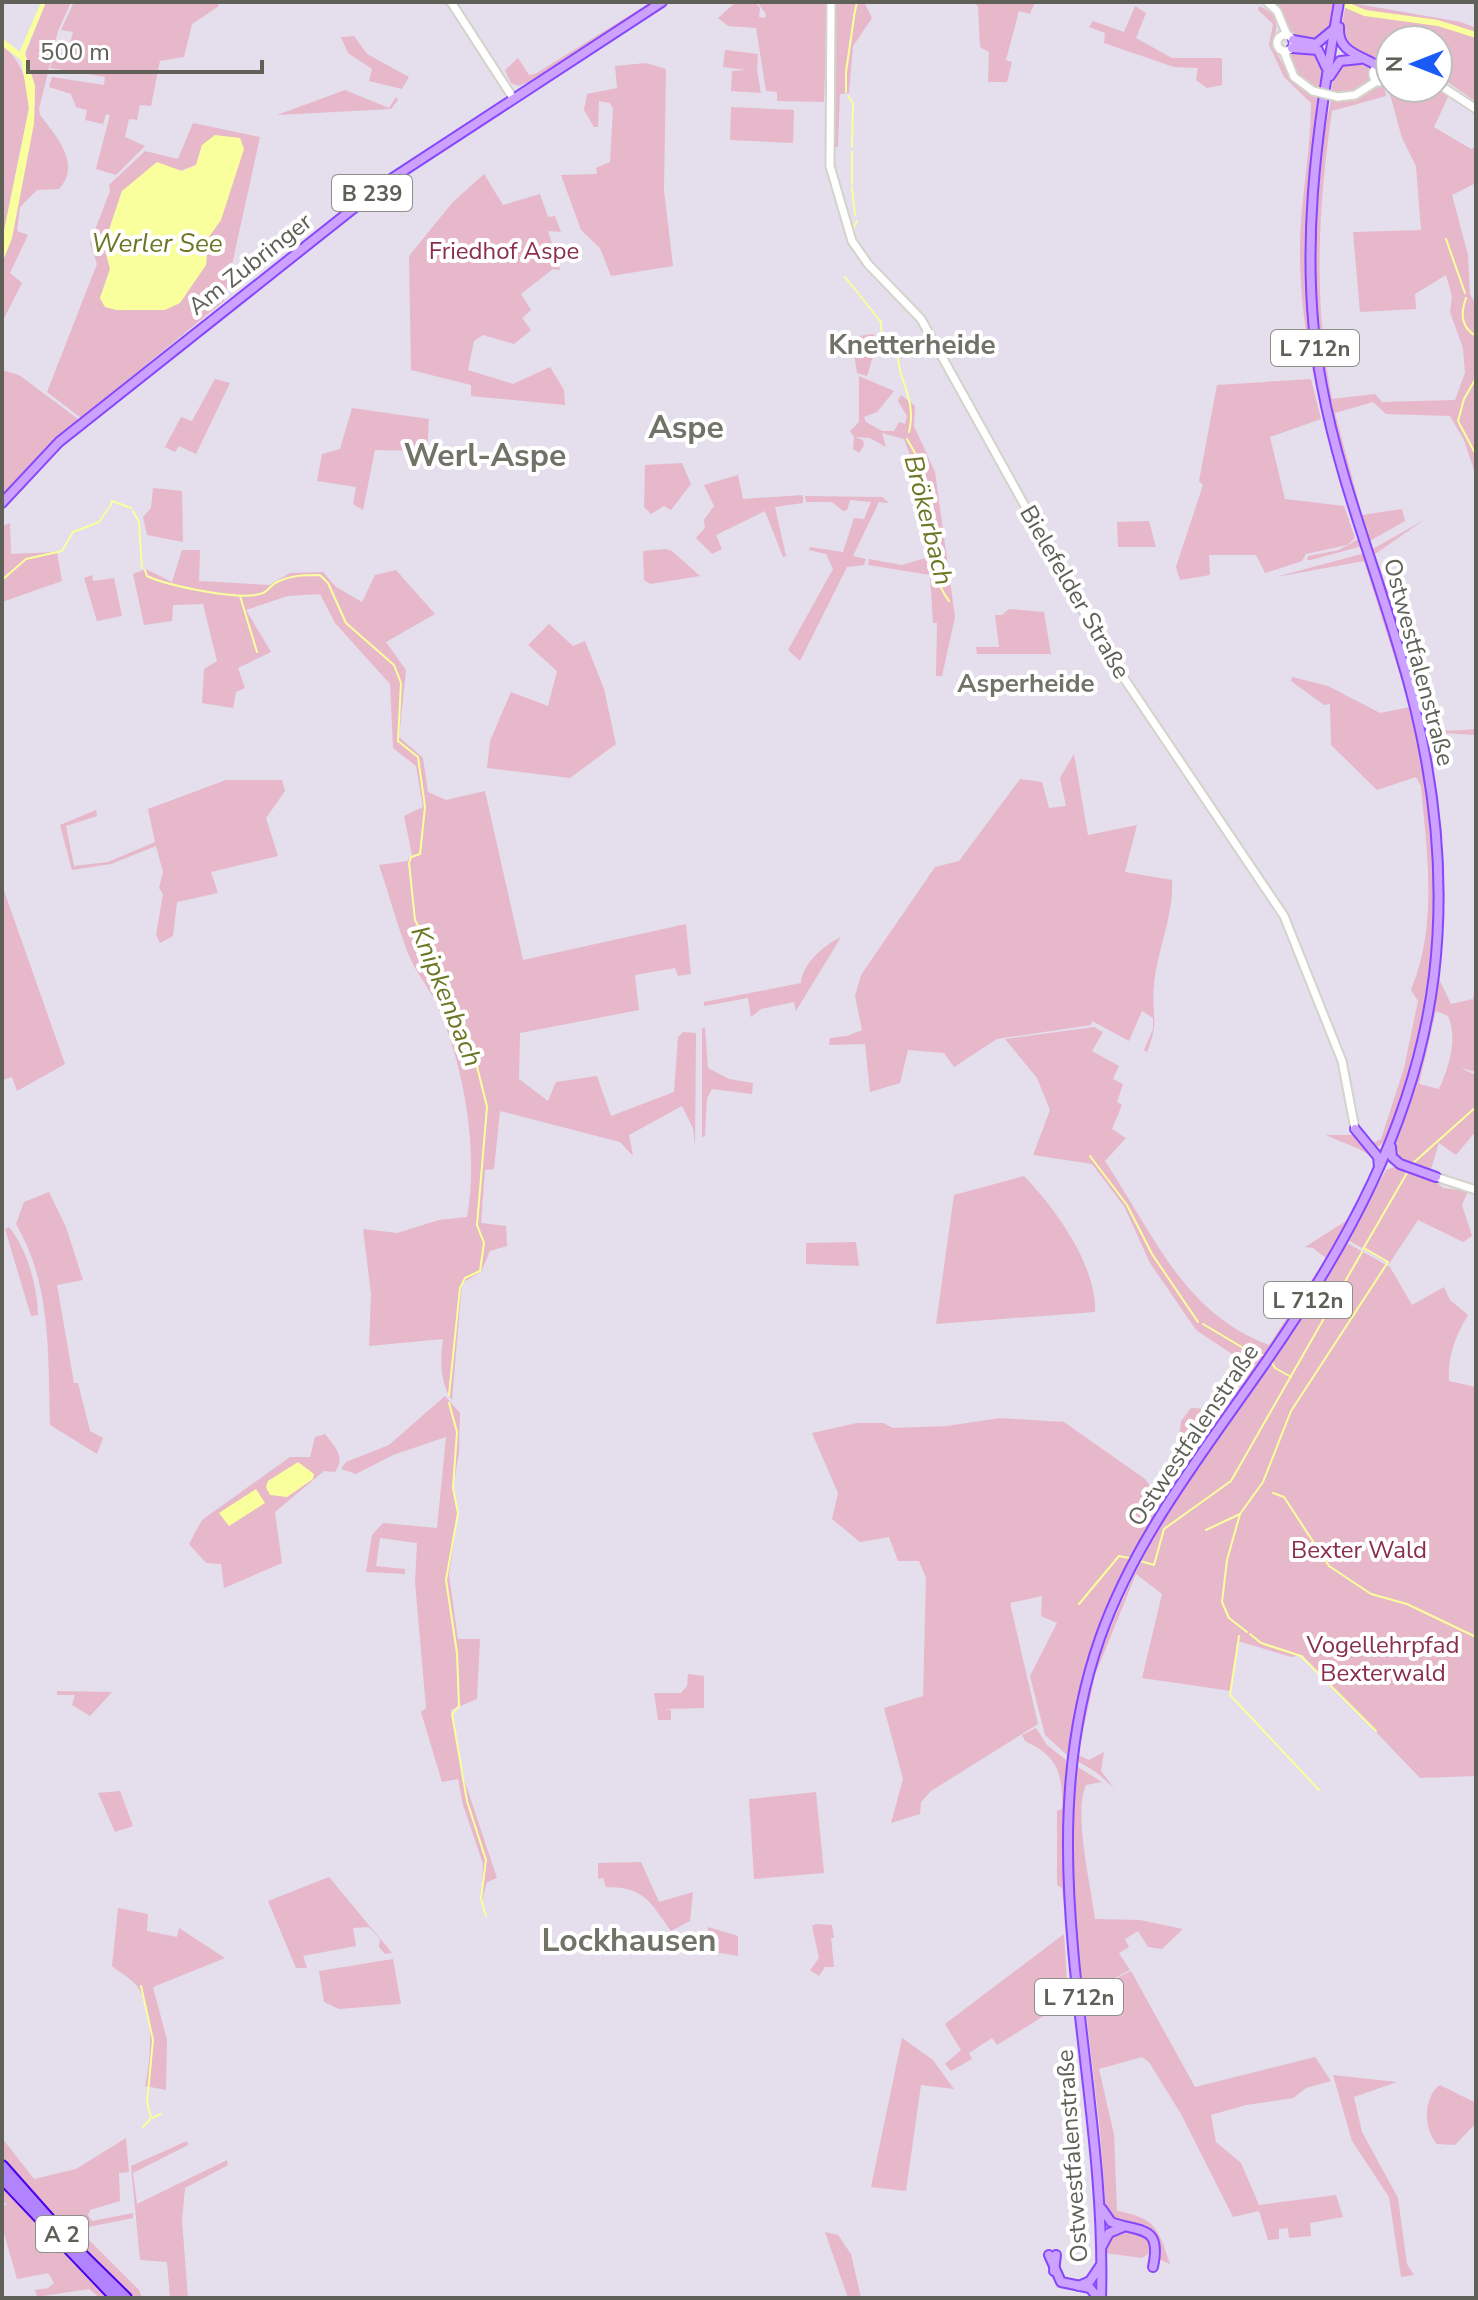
<svg xmlns="http://www.w3.org/2000/svg" width="1478" height="2300" font-family="'Nunito Sans',sans-serif">
  <style>
    .green { fill: #e7b8c9; fill-rule: evenodd }
    .water { fill: #f9ff9c }
    .lines { fill: none; stroke-linecap: round; stroke-linejoin: round }
    .stream { stroke: #f9ff9c; stroke-width: 2 }
    .river { stroke: #f9ff9c; stroke-width: 6 }
    .secondary-casing { stroke: #d2d4ca; stroke-width: 11 }
    .primary-casing { stroke: #8647fd; stroke-width: 12 }
    .motorway-casing { stroke: #4a00eb; stroke-width: 14 }
    .secondary { stroke: #fff; stroke-width: 7 }
    .primary { stroke: #cda1ff; stroke-width: 8 }
    .motorway { stroke: #b183ff; stroke-width: 10 }
    .secondary-bridge-casing { stroke: #d2d4ca; stroke-width: 11; stroke-linecap: butt }
    .secondary-bridge { stroke: #fff; stroke-width: 7 }
    .labels { text-anchor: middle; stroke-width: 8; stroke-linejoin: round; paint-order: stroke }
    .shield { fill: #fff; stroke: #8f908a; stroke-width: 2 }
    .shield-label { font-size: 22px; font-weight: bold; fill: #5f6158 }
    .park-label { font-size: 24px; fill: #8a2e4c; stroke: #fff }
    .street-label { font-size: 24px; fill: #5f6158; stroke: #fff }
    .water-label { font-size: 26px; font-style: italic; fill: #6c7725; stroke: #fff }
    .neighbourhood-label { font-size: 26px; font-weight: bold; fill: #727368; stroke: #fff }
    .quarter-label { font-size: 28px; font-weight: bold; fill: #727368; stroke: #fff }
    .district-label { font-size: 32px; font-weight: bold; fill: #727368; stroke: #fff }
  </style>
  <rect width="100%" height="100%" fill="#e4deed"/>
  <g class="green">
    <path d="M46,2H71L58,31L39,109L40,115C56,136 82,164 59,189L37,190L20,207L17,231L28,235L10,273L22,283L2,322V263L12,238L34,123L35,86L25,54Z"/>
    <path d="M74,2H216L219,6L192,24L184,57L160,61L151,106L140,105L137,120L129,119L125,137L145,146L116,175L96,169L110,115L106,114L103,124L85,120L87,110L76,107L71,94L49,87L52,77L104,85L105,77L50,68L54,52L67,54L73,32L61,30Z"/>
    <path d="M651,2H656L534,80L519,86L511,83L505,70L518,58L529,75L535,74Z"/>
    <path d="M736,2H755L760,8L759,17L765,18L766,14L757,2H827L824,102L777,101V92L766,91L756,28L728,26L718,18Z"/>
    <path d="M835,2H864L872,18L853,46L849,93L840,94L838,147H833Z"/>
    <path d="M972,2H1035L1030,14L1019,11L1006,60L1012,62L1007,82H988L989,52L980,47L978,6Z"/>
    <path d="M1273,2H1335L1329,31L1317,40L1295,39C1284,28 1286,12 1273,2Z"/>
    <path d="M1346,2L1461,22L1476,28V102L1438,75V40H1390V67L1350,50L1340,36Z"/>
    <path d="M1135,6L1146,13L1136,38L1172,58H1222V85L1207,88L1196,80L1198,68L1174,67L1104,43L1105,33L1089,27L1093,21L1124,32Z"/>
    <path d="M1259,6C1283,16 1276,26 1273,46C1285,68 1293,87 1319,97C1308,188 1299,279 1315,370C1325,430 1345,488 1362,546L1311,560H1307L1308,556L1339,550L1358,539C1330,447 1301,353 1300,257C1299,205 1311,154 1311,103L1284,77L1269,45L1273,24L1258,10Z"/>
    <path d="M354,36L367,54L409,77L402,89L369,81L372,69L348,53L341,37Z"/>
    <path d="M2,45C23,62 27,82 29,108L2,241Z"/>
    <path d="M725,50L758,54L757,70L761,93L731,91L732,71L746,70L723,67Z"/>
    <path d="M1293,50C1323,52 1325,63 1320,90L1297,74L1291,56Z"/>
    <path d="M1358,60L1370,67L1369,80L1351,93H1331L1334,74L1340,65Z"/>
    <path d="M646,63L666,69L664,190L673,266L611,276L600,248L581,230L561,175L597,174L596,168L610,162L613,109L610,103L599,101L598,127H594L584,110L587,94L617,88L615,66Z"/>
    <path d="M1390,82V88H1436L1449,95L1434,127L1471,149L1476,146V183L1452,195L1468,255L1470,294L1476,305V476L1464,440L1450,416L1386,414L1373,402L1335,413L1362,515L1402,509L1405,521L1368,542C1322,393 1295,256 1331,100H1355L1377,86L1384,87L1386,96L1332,111C1318,207 1313,303 1332,399L1375,394L1382,402L1455,400L1465,373L1463,348L1450,312L1452,296L1446,275L1415,294L1416,309L1360,312L1353,232L1421,230L1416,166L1402,138L1388,87Z"/>
    <path d="M345,90L389,108L396,97L398,100L391,109L277,115Z"/>
    <path d="M731,107L794,110L793,143L730,140Z"/>
    <path d="M193,123L260,137L224,301L81,418L47,392L97,264L90,243L110,191L109,185L145,151L178,159ZM202,145L221,220L208,238L206,265L117,310L105,307L100,298L110,269L104,245L122,191L196,165Z"/>
    <path d="M484,174L503,205L540,194L548,217L555,216L561,232L548,231L560,270L553,269L521,294L531,310L522,318L531,330L514,344L483,335L474,341L468,370L513,384L550,367L564,390L565,405L471,396V385L411,370L409,256L452,203Z"/>
    <path d="M873,334L878,340L867,376L857,373L853,346L859,336Z"/>
    <path d="M2,370L19,375L78,419L2,495Z"/>
    <path d="M859,376L894,391L877,412L864,417L866,422L882,431H894L899,422L905,424L907,416L898,401L901,395L915,406L914,426L935,472L955,617L942,676H936L937,623H933L930,575L868,565L869,559L902,565L928,557L916,472L904,439L882,433L886,447L870,438L855,437L863,440L864,445L859,453L853,449L854,437L850,431L859,422Z"/>
    <path d="M215,379L230,383L196,454L179,446L175,452L165,447L181,417L192,421Z"/>
    <path d="M1311,379L1321,419L1270,437L1285,499L1344,506L1355,538L1347,545L1306,554L1302,561L1265,573L1256,555H1209L1210,575L1180,580L1176,567L1203,485L1199,481L1217,385Z"/>
    <path d="M352,408L429,419L427,451L375,450L363,510L353,504L356,487L317,481L322,454L340,449Z"/>
    <path d="M682,463L691,484L671,510L664,506L651,514L644,507L645,465Z"/>
    <path d="M738,475L743,499L803,495V503L775,507L786,556L783,557L765,511L716,535L722,549L712,554L696,538L705,528L704,520L714,506L704,485Z"/>
    <path d="M153,488L182,491L183,542L147,535L143,517L151,508Z"/>
    <path d="M805,496L882,497L889,503L879,502L853,556L866,559L864,565L847,567L800,661L788,650L833,569L826,554L809,550L810,547L843,552L854,518L864,519L871,502L850,500L847,510L843,511L832,502H806Z"/>
    <path d="M1424,520L1375,554L1404,638L1425,719C1436,735 1459,730 1476,729V735L1428,732L1439,803L1414,685L1371,550Z"/>
    <path d="M1149,521L1156,547H1118L1117,522Z"/>
    <path d="M10,523L11,554L57,552L62,581L2,602V526Z"/>
    <path d="M666,549L672,551L700,576L650,584L644,580L643,551Z"/>
    <path d="M182,550H200L199,581L269,585L290,573L323,572L336,587L362,602L375,575L396,570L435,614L386,642L406,670L399,737L423,758L428,792L446,800L485,791L523,960L686,924L691,974L678,976L675,968L635,975L639,1010L520,1033L519,1079L548,1101L556,1082L597,1076L611,1116L674,1092L678,1037L683,1032L696,1033L695,1145L693,1128L682,1106L629,1135L633,1156L620,1142L500,1111L494,1169L485,1170L481,1223L506,1226L507,1246L490,1251L481,1272L462,1283L452,1400C440,1384 440,1358 443,1339L369,1346L371,1294L363,1229L397,1233L439,1220L467,1217C479,1151 464,1062 435,1001C427,985 414,970 408,953C397,925 389,894 379,865L407,861L412,855L404,816L423,807L416,766L393,748L390,684L335,623L320,594L288,596L246,610L271,652L238,668L245,688L236,692L233,708L202,703L204,669L217,661L203,604L173,605L172,621L144,625L133,574L146,569L172,582Z"/>
    <path d="M1365,553C1419,720 1458,865 1418,1042C1411,1076 1397,1108 1386,1141L1377,1147L1360,1134L1351,1100L1357,1122L1373,1143L1381,1139L1404,1068L1418,1001L1411,990C1438,924 1427,855 1421,786L1416,777L1377,790L1331,745L1330,704L1324,705L1291,681L1292,677L1328,686L1380,713L1410,707L1364,561L1276,577Z"/>
    <path d="M92,575L93,581L114,578L122,616L97,621L84,578Z"/>
    <path d="M1009,609L1044,612L1051,654H977L976,647H999L995,615H1002Z"/>
    <path d="M549,624L573,646L585,641L604,689L616,744L570,778L487,768L490,741L511,692L548,706L557,671L528,645Z"/>
    <path d="M1074,754L1088,835L1137,825L1125,872L1172,880C1174,916 1157,950 1154,985C1151,1015 1160,1021 1147,1052L1144,1050L1153,1029V1018L1142,1011L1129,1041L1092,1021L1091,1025L997,1039L954,1067L944,1053L908,1050L900,1083L870,1092L865,1044L829,1045L830,1038L847,1036L862,1030L855,996L861,975L935,867L959,861L1020,779L1042,782L1049,808L1066,806L1060,778Z"/>
    <path d="M226,780H282L285,791L266,818L278,856L211,872L218,893L177,902L173,936L160,943L156,935L163,894L159,888L163,872L156,846L111,864L72,870L60,825L96,810L97,816L66,826L74,866L108,862L155,842L148,809Z"/>
    <path d="M2,885L65,1064L17,1091L12,1077L2,1080Z"/>
    <path d="M841,937L796,1011L794,1002L761,1009L751,1017L748,998L704,1006V1002L801,983C802,964 824,945 841,937Z"/>
    <path d="M1441,955L1439,979L1451,1004L1473,999L1476,983V1072L1460,1068L1476,1075V1131L1456,1155L1439,1143L1430,1172L1394,1155V1148L1418,1074ZM1436,1011L1448,1016C1458,1038 1449,1068 1439,1089L1419,1084Z"/>
    <path d="M1094,1027L1103,1032L1092,1051L1119,1066L1113,1079L1123,1084L1117,1102L1122,1105L1112,1129L1126,1138L1105,1161C1153,1233 1183,1313 1269,1345L1326,1258L1313,1248L1305,1247L1349,1219L1374,1167V1160C1366,1149 1342,1143 1326,1135H1354L1373,1154L1377,1167L1344,1234L1303,1302L1194,1458L1096,1638L1077,1704L1067,1755L1045,1735L1030,1676L1057,1623L1041,1616L1042,1596L1010,1603L1038,1724L931,1791L921,1802L920,1814L891,1823L903,1779L884,1708L923,1696L926,1578L919,1561H898L889,1537L860,1542L832,1519L838,1493L812,1433L857,1423H883L893,1428L947,1426L1000,1418L1064,1422L1145,1479L1162,1503L1192,1457L1179,1438L1181,1421L1191,1408L1224,1410L1253,1368L1196,1330L1150,1263L1124,1206L1092,1164L1033,1155L1050,1110L1037,1078L1005,1039Z"/>
    <path d="M702,1028H705L708,1068L729,1079L753,1083L752,1094L712,1089L707,1098L705,1136L702,1137Z"/>
    <path d="M1394,1167L1435,1181L1443,1188L1468,1191L1462,1205L1472,1236L1463,1242L1418,1220L1389,1264L1348,1240L1386,1170Z"/>
    <path d="M1024,1176C1055,1208 1097,1266 1095,1312L936,1324L954,1195Z"/>
    <path d="M49,1192L66,1227L83,1280L57,1285L74,1383H78L90,1431L103,1438L97,1454L50,1425C48,1357 52,1285 16,1224L24,1202Z"/>
    <path d="M9,1227C28,1251 37,1286 38,1315L31,1316L5,1229Z"/>
    <path d="M856,1242L859,1266L806,1264V1243Z"/>
    <path d="M1347,1243L1390,1267L1412,1305L1444,1287L1450,1300L1468,1315C1456,1335 1447,1357 1449,1381L1476,1387V1776L1420,1778L1302,1655L1291,1657L1238,1641L1231,1691L1142,1678L1162,1594L1136,1574L1095,1675L1078,1755L1089,1760L1104,1752L1101,1771L1114,1788L1096,1772L1074,1759C1108,1549 1241,1418 1347,1243Z"/>
    <path d="M445,1396L460,1413L459,1453L453,1488L458,1514L449,1575L458,1639H480L477,1699L451,1710L463,1776L497,1878L487,1882L481,1904L483,1864L463,1805L458,1779L442,1782L421,1712L426,1708L415,1582L417,1543L380,1538L376,1566L405,1569V1574L366,1572L372,1535L383,1523L437,1528L446,1437L393,1455L356,1474L341,1469L346,1462L389,1445Z"/>
    <path d="M325,1434C335,1447 346,1457 335,1472L324,1471L275,1512L282,1563L224,1588L221,1564L206,1563L189,1544L202,1520L290,1457H310L315,1437Z"/>
    <path d="M688,1674L704,1676V1708L665,1709L671,1710V1720H658L654,1693H681L687,1686Z"/>
    <path d="M57,1691L112,1692L90,1716L72,1705L75,1695H57Z"/>
    <path d="M1036,1728L1047,1745L1066,1760L1064,1891L1093,2139L1095,2212L1090,2129L1073,2000L1070,2001L1072,1992L1062,1888L1057,1885V1811L1062,1809C1063,1774 1058,1756 1025,1741L1022,1735Z"/>
    <path d="M1073,1764L1102,1782L1086,1785C1073,1813 1091,1886 1095,1919L1140,1920L1183,1929L1162,1949L1148,1947L1138,1931L1125,1939L1129,1947L1119,1953L1130,1970L1084,1994L1131,1971L1195,2087L1315,2057L1331,2081L1306,2088L1293,2098L1246,2105L1211,2115L1216,2142L1241,2163L1259,2205L1336,2195L1343,2217L1310,2223L1311,2236L1289,2238L1288,2228L1279,2229V2239L1268,2240L1259,2211L1233,2217L1181,2114L1149,2062L1142,2057L1099,2069L1114,2135L1117,2211C1156,2218 1158,2228 1170,2264L1158,2259C1159,2203 1125,2237 1106,2211L1100,2131L1071,1884Z"/>
    <path d="M120,1791L133,1826L115,1832L98,1793Z"/>
    <path d="M816,1792L824,1873L754,1879L749,1799Z"/>
    <path d="M641,1862L659,1902L693,1892L690,1921L671,1931C650,1902 645,1887 606,1887L603,1878L598,1879V1863Z"/>
    <path d="M329,1877L392,1953L385,1954L379,1947L380,1939L369,1927L353,1928L356,1946L303,1956L307,1968H296L268,1901Z"/>
    <path d="M118,1908L148,1914L147,1931L177,1937L179,1928L225,1958L153,1987L167,2040L166,2090L145,2086C151,2058 155,2012 137,1986C132,1979 119,1972 112,1966Z"/>
    <path d="M816,1924L832,1925L834,1938H831L834,1967H825L819,1976L810,1970L819,1958L812,1926Z"/>
    <path d="M708,1927L738,1936V1956L708,1951Z"/>
    <path d="M1064,1934L1068,2001L997,2045L992,2038L969,2053L972,2059L951,2071L945,2064L961,2050L945,2024Z"/>
    <path d="M393,1959L401,2004L339,2009L324,2002L319,1971Z"/>
    <path d="M902,2038L933,2060L954,2089L921,2085L906,2191L871,2187Z"/>
    <path d="M1333,2075L1397,2082L1354,2097L1362,2132L1398,2198L1407,2264L1414,2275L1401,2277L1389,2197L1352,2141Z"/>
    <path d="M1440,2085L1476,2103V2123L1455,2145L1437,2144C1423,2129 1423,2097 1440,2085Z"/>
    <path d="M2,2138L34,2179L76,2169L126,2138L129,2172L119,2173L120,2201L90,2210L88,2215L92,2221L133,2213V2218L78,2229L139,2290L142,2298H134L53,2217L2,2158Z"/>
    <path d="M187,2141L188,2145L133,2173L137,2204L227,2160L228,2165L185,2188L182,2220L188,2298H170L167,2262L140,2260L131,2166Z"/>
    <path d="M2,2186L106,2298H100L89,2289L37,2297L35,2290L48,2288L54,2283L48,2273L17,2279L3,2230L2,2208L7,2203L2,2202Z"/>
    <path d="M1123,2230C1135,2231 1144,2231 1150,2243L1148,2254L1142,2258L1105,2253L1109,2237Z"/>
    <path d="M825,2232L838,2235L851,2254L861,2298H848Z"/>
  </g>
  <g class="water">
    <path d="M41,2H46L25,53L35,86L34,123L12,238L2,263V241L29,108L20,51Z"/>
    <path d="M215,135L240,138L244,149L221,220L208,238L206,265L180,303L165,310H117L105,307L100,298L110,269L104,245L122,191L157,162L182,171L196,165L202,145Z"/>
    <path d="M298,1462L314,1474L313,1479L287,1497L270,1495L266,1487L268,1481Z"/>
    <path d="M256,1489L265,1503L229,1526L219,1513Z"/>
  </g>
  <g class="lines">
    <g class="stream">
      <path d="M854,16L857,2"/>
      <path d="M846,92V72L854,17"/>
      <path d="M848,96L853,103L852,147"/>
      <path d="M852,184V152"/>
      <path d="M852,187L855,215"/>
      <path d="M855,236L853,228L857,221"/>
      <path d="M1446,239L1465,293"/>
      <path d="M845,277L881,322L882,346L899,351C894,376 918,397 909,432"/>
      <path d="M1466,298C1460,314 1462,328 1476,336"/>
      <path d="M1476,354V361"/>
      <path d="M1476,378L1464,399L1458,421L1476,455"/>
      <path d="M907,439C912,448 919,458 921,467C932,505 924,570 949,601"/>
      <path d="M110,507L112,501L131,508"/>
      <path d="M133,511L139,522L142,568"/>
      <path d="M145,570L147,576C166,585 242,602 263,593C268,591 272,584 277,582C291,575 305,575 320,575L328,583L346,623L394,665L401,683L398,741L418,757L425,807L420,854L411,857L409,863L415,920L442,971L471,1042L487,1107L477,1225L484,1243L480,1271L465,1278L460,1288L449,1395"/>
      <path d="M2,580L26,559L62,551L73,532L99,522L108,509"/>
      <path d="M240,596L257,652"/>
      <path d="M1090,1156L1127,1205L1152,1254L1198,1322"/>
      <path d="M1412,1164L1476,1107"/>
      <path d="M1363,1249L1407,1173"/>
      <path d="M1203,1324L1250,1352L1265,1356"/>
      <path d="M1270,1359L1275,1368L1291,1377"/>
      <path d="M449,1403L457,1432L453,1488L458,1513L446,1580L457,1653L459,1706L452,1714L467,1801L486,1860L481,1899L486,1916"/>
      <path d="M1273,1493L1284,1497L1329,1566L1371,1594L1407,1604L1476,1637"/>
      <path d="M1206,1530L1240,1514"/>
      <path d="M1140,1561L1154,1565L1164,1529L1231,1481L1362,1252"/>
      <path d="M1079,1604L1119,1556L1134,1559"/>
      <path d="M1247,1632L1229,1618L1222,1602L1227,1560L1240,1514L1263,1482L1291,1411L1388,1262L1364,1248"/>
      <path d="M1250,1634L1261,1643L1301,1656L1376,1731"/>
      <path d="M1239,1636L1230,1695L1319,1790"/>
      <path d="M141,1986L153,2040L147,2102L151,2117"/>
      <path d="M152,2118L161,2114"/>
      <path d="M143,2127L150,2119"/>
    </g>
    <g class="river">
      <path d="M1339,2L1365,13L1438,23L1476,35"/>
      <path d="M2,42L22,57"/>
    </g>
    <g class="secondary-casing">
      <g id="secondary">
        <path d="M451,2L513,98"/>
        <path d="M831,2L830,166L852,241L868,264L921,319L1105,650L1284,916L1342,1061L1355,1129"/>
        <path d="M1267,2L1277,11L1287,35"/>
        <circle cx="1285" cy="43" r="8"/>
        <path d="M1284,52L1294,77L1313,91"/>
        <circle cx="1381" cy="74" r="8"/>
        <path d="M1438,84L1476,109"/>
        <path d="M1338,97L1355,95L1377,81"/>
        <path d="M1436,1177L1476,1190"/>
      </g>
    </g>
    <g class="primary-casing">
      <g id="primary">
        <path d="M1339,27C1337,52 1360,55 1378,66"/>
        <path d="M1293,40L1316,44L1333,30"/>
        <path d="M1292,48L1318,50L1326,67"/>
        <path d="M1330,76L1340,61L1360,59"/>
        <path d="M2,503L59,442L388,181L662,2"/>
        <path d="M1355,1129L1378,1157L1379,1167"/>
        <path d="M1391,1147L1392,1157L1400,1164L1436,1177"/>
        <path d="M1102,2209L1111,2222C1140,2233 1162,2224 1153,2267"/>
        <path d="M1102,2246L1109,2233L1123,2227"/>
        <path d="M1049,2255L1061,2282L1090,2288L1098,2298"/>
        <path d="M1054,2271L1056,2255"/>
        <path d="M1079,2286L1090,2281L1100,2266"/>
        <path d="M1101,2298C1108,2076 1024,1854 1100,1638C1135,1539 1201,1455 1261,1369C1345,1249 1416,1123 1434,975C1447,865 1432,758 1400,653C1374,564 1339,477 1322,386C1297,257 1317,130 1339,2"/>
      </g>
    </g>
    <g class="motorway-casing">
      <g id="motorway">
        <path d="M2,2166L73,2246L126,2298"/>
        <path d="M2,2178L116,2298"/>
      </g>
    </g>
    <use href="#secondary" class="secondary"/>
    <use href="#primary" class="primary"/>
    <use href="#motorway" class="motorway"/>
    <g class="secondary-bridge-casing">
      <path id="secondary-bridge" d="M1313,91L1338,97"/>
    </g>
    <use href="#secondary-bridge" class="secondary-bridge"/>
  </g>
  <g class="labels">
    <g class="shield">
      <rect x="332" y="175" width="80" height="36" rx="6"/>
      <rect x="1271" y="330" width="88" height="36" rx="6"/>
      <rect x="1264" y="1282" width="88" height="36" rx="6"/>
      <rect x="1035" y="1979" width="88" height="36" rx="6"/>
      <rect x="36" y="2216" width="52" height="36" rx="6"/>
    </g>
    <g class="shield-label">
      <text x="372" y="201">B 239</text>
      <text x="1315" y="356">L 712n</text>
      <text x="1308" y="1308">L 712n</text>
      <text x="1079" y="2005">L 712n</text>
      <text x="62" y="2242">A 2</text>
    </g>
    <g class="park-label">
      <text x="504" y="259">Friedhof Aspe</text>
      <text x="1359" y="1558">Bexter Wald</text>
      <text x="1383" y="1653">Vogellehrpfad<tspan x="1383" dy="28">Bexterwald</tspan></text>
    </g>
    <g class="street-label">
      <text transform="translate(250 264) rotate(-38)" y="8">Am Zubringer</text>
      <text transform="translate(1075 592) rotate(60)" y="8">Bielefelder Straße</text>
      <text transform="translate(1419 662) rotate(75)" y="8">Ostwestfalenstraße</text>
      <text transform="translate(1193 1435) rotate(-56)" y="8">Ostwestfalenstraße</text>
      <text transform="translate(1072 2156) rotate(-94)" y="8">Ostwestfalenstraße</text>
    </g>
    <g class="water-label">
      <text x="157" y="252">Werler See</text>
      <text transform="translate(929 520) rotate(76)" y="9">Brökerbach</text>
      <text transform="translate(447 996) rotate(68)" y="9">Knipkenbach</text>
    </g>
    <g class="neighbourhood-label">
      <text x="1026" y="692">Asperheide</text>
    </g>
    <g class="quarter-label">
      <text x="912" y="354">Knetterheide</text>
    </g>
    <g class="district-label">
      <text x="686" y="438">Aspe</text>
      <text x="485" y="466">Werl-Aspe</text>
      <text x="629" y="1951">Lockhausen</text>
    </g>
  </g>
  <rect width="1478" height="2300" fill="none" stroke="#5f6158" stroke-width="8"/>
  <g transform="translate(1414 64) rotate(270)"><circle r="38" fill="#ffffff" stroke="#bfc0bc" stroke-width="2"/>
  <path d="M0-6L14 30L0 20L-14 30Z" fill="#1a5bf7"/>
  <text y="-12" font-size="22" font-weight="bold" text-anchor="middle" fill="#5f6158">N</text>
  </g>
  <path d="M28 60v12h234v-12" fill="none" stroke="#5f6158" stroke-width="4"/>
  <text x="40" y="60" font-size="24" fill="#5f6158" stroke="#ffffff" stroke-width="6" paint-order="stroke">500 m</text>
</svg>
